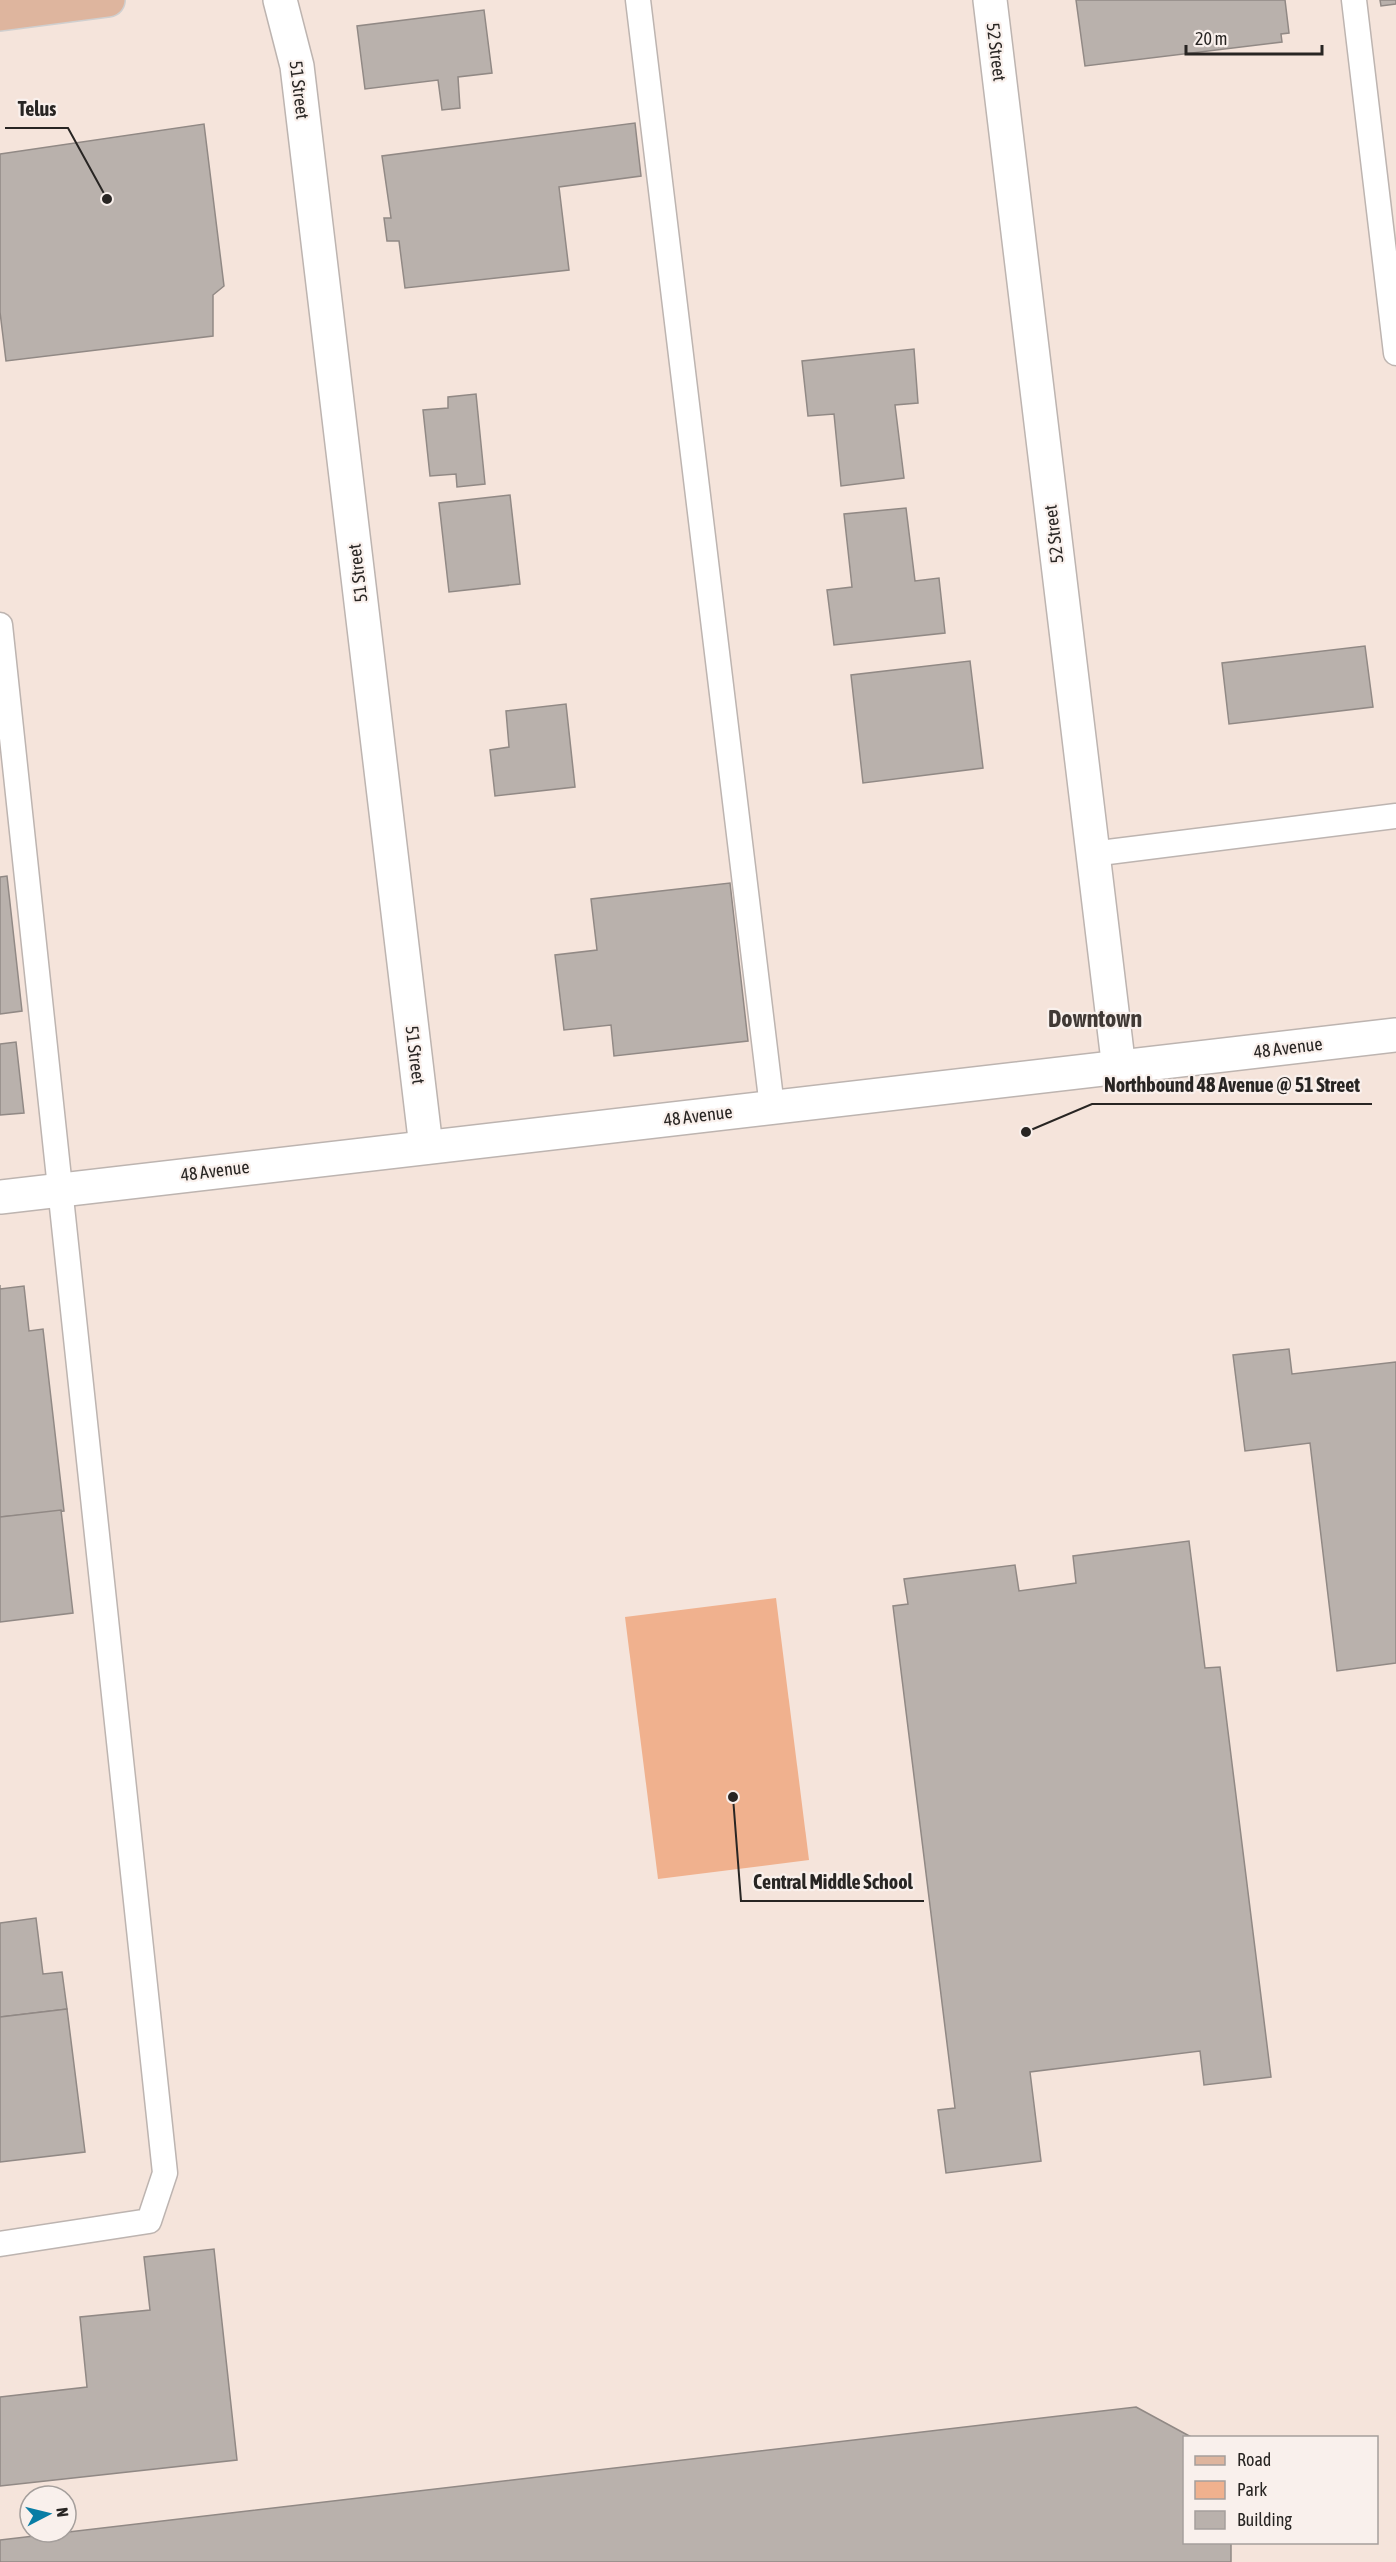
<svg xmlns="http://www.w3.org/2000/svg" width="1396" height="2562" font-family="'Asap Condensed',sans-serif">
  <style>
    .built { fill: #f5e4db; fill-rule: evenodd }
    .green { fill: #f0b18e }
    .building { fill: #b9b1ac; stroke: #918985; stroke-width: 1.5 }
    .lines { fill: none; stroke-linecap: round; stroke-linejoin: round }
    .service-casing { stroke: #bdb4b0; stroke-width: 27 }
    .minor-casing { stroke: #bdb4b0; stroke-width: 36 }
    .tertiary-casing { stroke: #bdb4b0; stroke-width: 36 }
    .primary-casing { stroke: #d0cfcf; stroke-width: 36 }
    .service { stroke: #fff; stroke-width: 24 }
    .minor { stroke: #fff; stroke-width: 33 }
    .tertiary { stroke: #fff; stroke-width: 33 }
    .primary { stroke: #deb59e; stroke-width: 33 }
    .labels { text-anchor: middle; stroke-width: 4.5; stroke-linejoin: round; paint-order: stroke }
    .street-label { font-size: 18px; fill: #282523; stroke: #f9f0ec }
    .district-label { font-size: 24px; font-weight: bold; fill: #403935; stroke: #f9f0ec }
    .leader { fill: none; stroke: #282523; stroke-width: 2 }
    .callout-dot { fill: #282523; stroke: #f9f0ec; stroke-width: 2 }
    .callout-label { font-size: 20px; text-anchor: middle; font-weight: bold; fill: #282523; stroke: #f9f0ec; stroke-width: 4.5; stroke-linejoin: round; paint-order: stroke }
  </style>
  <rect width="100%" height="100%" fill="#f9f0ec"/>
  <path class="built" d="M0,0H1396V2562H0ZM1184,2438H1376V2542H1184ZM30,2496H66V2532H30Z"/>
  <path class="green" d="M776,1598L809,1860L658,1879L625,1617Z"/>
  <g class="building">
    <path d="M1076,0H1285L1289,33L1281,34L1282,42L1085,66Z"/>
    <path d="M1380,0H1396V4L1381,6Z"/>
    <path d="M484,10L492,73L458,77L460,108L442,110L438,80L365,89L357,26Z"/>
    <path d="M635,123L641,176L559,187L569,270L405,288L399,241H387L384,218H391L382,156Z"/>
    <path d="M204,124L224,286L213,295V336L6,361L0,312V154Z"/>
    <path d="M914,349L918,403L895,405L904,478L841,486L834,414L808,416L802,361Z"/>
    <path d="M476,394L485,484L457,487L456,474L430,476L423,410L448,408V397Z"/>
    <path d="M510,495L520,584L449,592L439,503Z"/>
    <path d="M906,508L915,581L939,578L945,633L834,645L827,590L852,587L844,514Z"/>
    <path d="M1365,646L1373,707L1229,724L1222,663Z"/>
    <path d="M970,661L983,768L863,783L851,675Z"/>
    <path d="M566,704L575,787L495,796L490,750L509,747L506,711Z"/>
    <path d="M7,876L22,1011L0,1014V877Z"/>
    <path d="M730,883L748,1041L614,1056L611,1025L564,1030L555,955L597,950L591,899Z"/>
    <path d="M16,1042L24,1113L0,1115V1044Z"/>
    <path d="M0,1285V1289L24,1286L29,1331L43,1329L64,1511L0,1517Z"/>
    <path d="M1289,1349L1292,1374L1396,1362V1663L1337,1671L1310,1443L1245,1451L1233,1355Z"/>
    <path d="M61,1510L73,1613L0,1622V1517Z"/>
    <path d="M1189,1541L1205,1668L1220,1667L1271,2077L1204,2085L1200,2051L1030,2072L1041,2161L946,2173L938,2110L955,2108L893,1606L908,1604L904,1579L1015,1565L1019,1591L1076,1583L1073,1556Z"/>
    <path d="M36,1918L43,1974L62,1972L67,2009L0,2017V1923Z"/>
    <path d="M67,2009L85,2152L0,2162V2017Z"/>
    <path d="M214,2249L237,2460L0,2486V2397L87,2387L80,2317L150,2310L144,2257Z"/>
    <path d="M1136,2407L1193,2438H1184V2542H1231V2562H0V2540Z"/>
  </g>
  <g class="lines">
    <g class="service-casing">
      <g id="service">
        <path d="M638,0L772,1107"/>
        <path d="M1354,0L1396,353"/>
        <path d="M0,625L165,2173L149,2221L0,2244"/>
        <path d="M1092,854L1396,816"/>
      </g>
    </g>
    <g class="minor-casing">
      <path id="minor" d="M280,0L297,66L426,1147"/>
    </g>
    <g class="tertiary-casing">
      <g id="tertiary">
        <path d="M990,0L1119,1069"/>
        <path d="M0,1197L1396,1035"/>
      </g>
    </g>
    <g class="primary-casing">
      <path id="primary" d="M0,14L108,0"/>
    </g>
    <use href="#service" class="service"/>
    <use href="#minor" class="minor"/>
    <use href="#tertiary" class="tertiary"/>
    <use href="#primary" class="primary"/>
  </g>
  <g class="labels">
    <g class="street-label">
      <text transform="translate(996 52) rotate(83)" y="6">52 Street</text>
      <text transform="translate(299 90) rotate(83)" y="6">51 Street</text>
      <text transform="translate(1054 534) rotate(-97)" y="6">52 Street</text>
      <text transform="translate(358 573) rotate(-97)" y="6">51 Street</text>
      <text transform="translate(1288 1048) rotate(-7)" y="6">48 Avenue</text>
      <text transform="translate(415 1055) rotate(83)" y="6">51 Street</text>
      <text transform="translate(698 1116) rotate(-7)" y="6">48 Avenue</text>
      <text transform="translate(215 1171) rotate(-7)" y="6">48 Avenue</text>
    </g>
    <g class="district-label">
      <text x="1095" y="1027">Downtown</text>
    </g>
  </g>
  <path class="leader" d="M107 199L68 128H5M1026 1132L1092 1104H1372M733 1797L741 1901H924"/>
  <g class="callout-dot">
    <circle cx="107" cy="199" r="6"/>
    <circle cx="1026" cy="1132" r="6"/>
    <circle cx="733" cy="1797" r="6"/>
  </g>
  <g class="callout-label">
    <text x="37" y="116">Telus</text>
    <text x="1232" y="1092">Northbound 48 Avenue @ 51 Street</text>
    <text x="833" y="1889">Central Middle School</text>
  </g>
  <rect x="1183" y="2436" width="195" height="108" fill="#f9f0ec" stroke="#a59f9c" stroke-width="1.5"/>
  <rect x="1195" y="2456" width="30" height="9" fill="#deb59e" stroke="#a59f9c" stroke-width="1.5"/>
  <text x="1237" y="2466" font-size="18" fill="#282523">Road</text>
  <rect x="1195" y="2481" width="30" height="18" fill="#f0b18e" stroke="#a59f9c" stroke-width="1.5"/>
  <text x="1237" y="2496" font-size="18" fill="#282523">Park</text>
  <rect x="1195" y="2511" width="30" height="18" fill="#b9b1ac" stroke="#a59f9c" stroke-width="1.5"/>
  <text x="1237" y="2526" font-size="18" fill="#282523">Building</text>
  <g transform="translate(48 2514) rotate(83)"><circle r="28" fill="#f9f0ec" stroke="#a59f9c" stroke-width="1.5"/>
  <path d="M0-4.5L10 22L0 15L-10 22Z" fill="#087da5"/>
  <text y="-9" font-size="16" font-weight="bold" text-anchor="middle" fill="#282523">N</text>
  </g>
  <path d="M1186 45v9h136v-9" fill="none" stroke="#282523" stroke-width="3"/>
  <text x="1195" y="45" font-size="18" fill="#282523" stroke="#f9f0ec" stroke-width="4.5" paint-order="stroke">20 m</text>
</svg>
